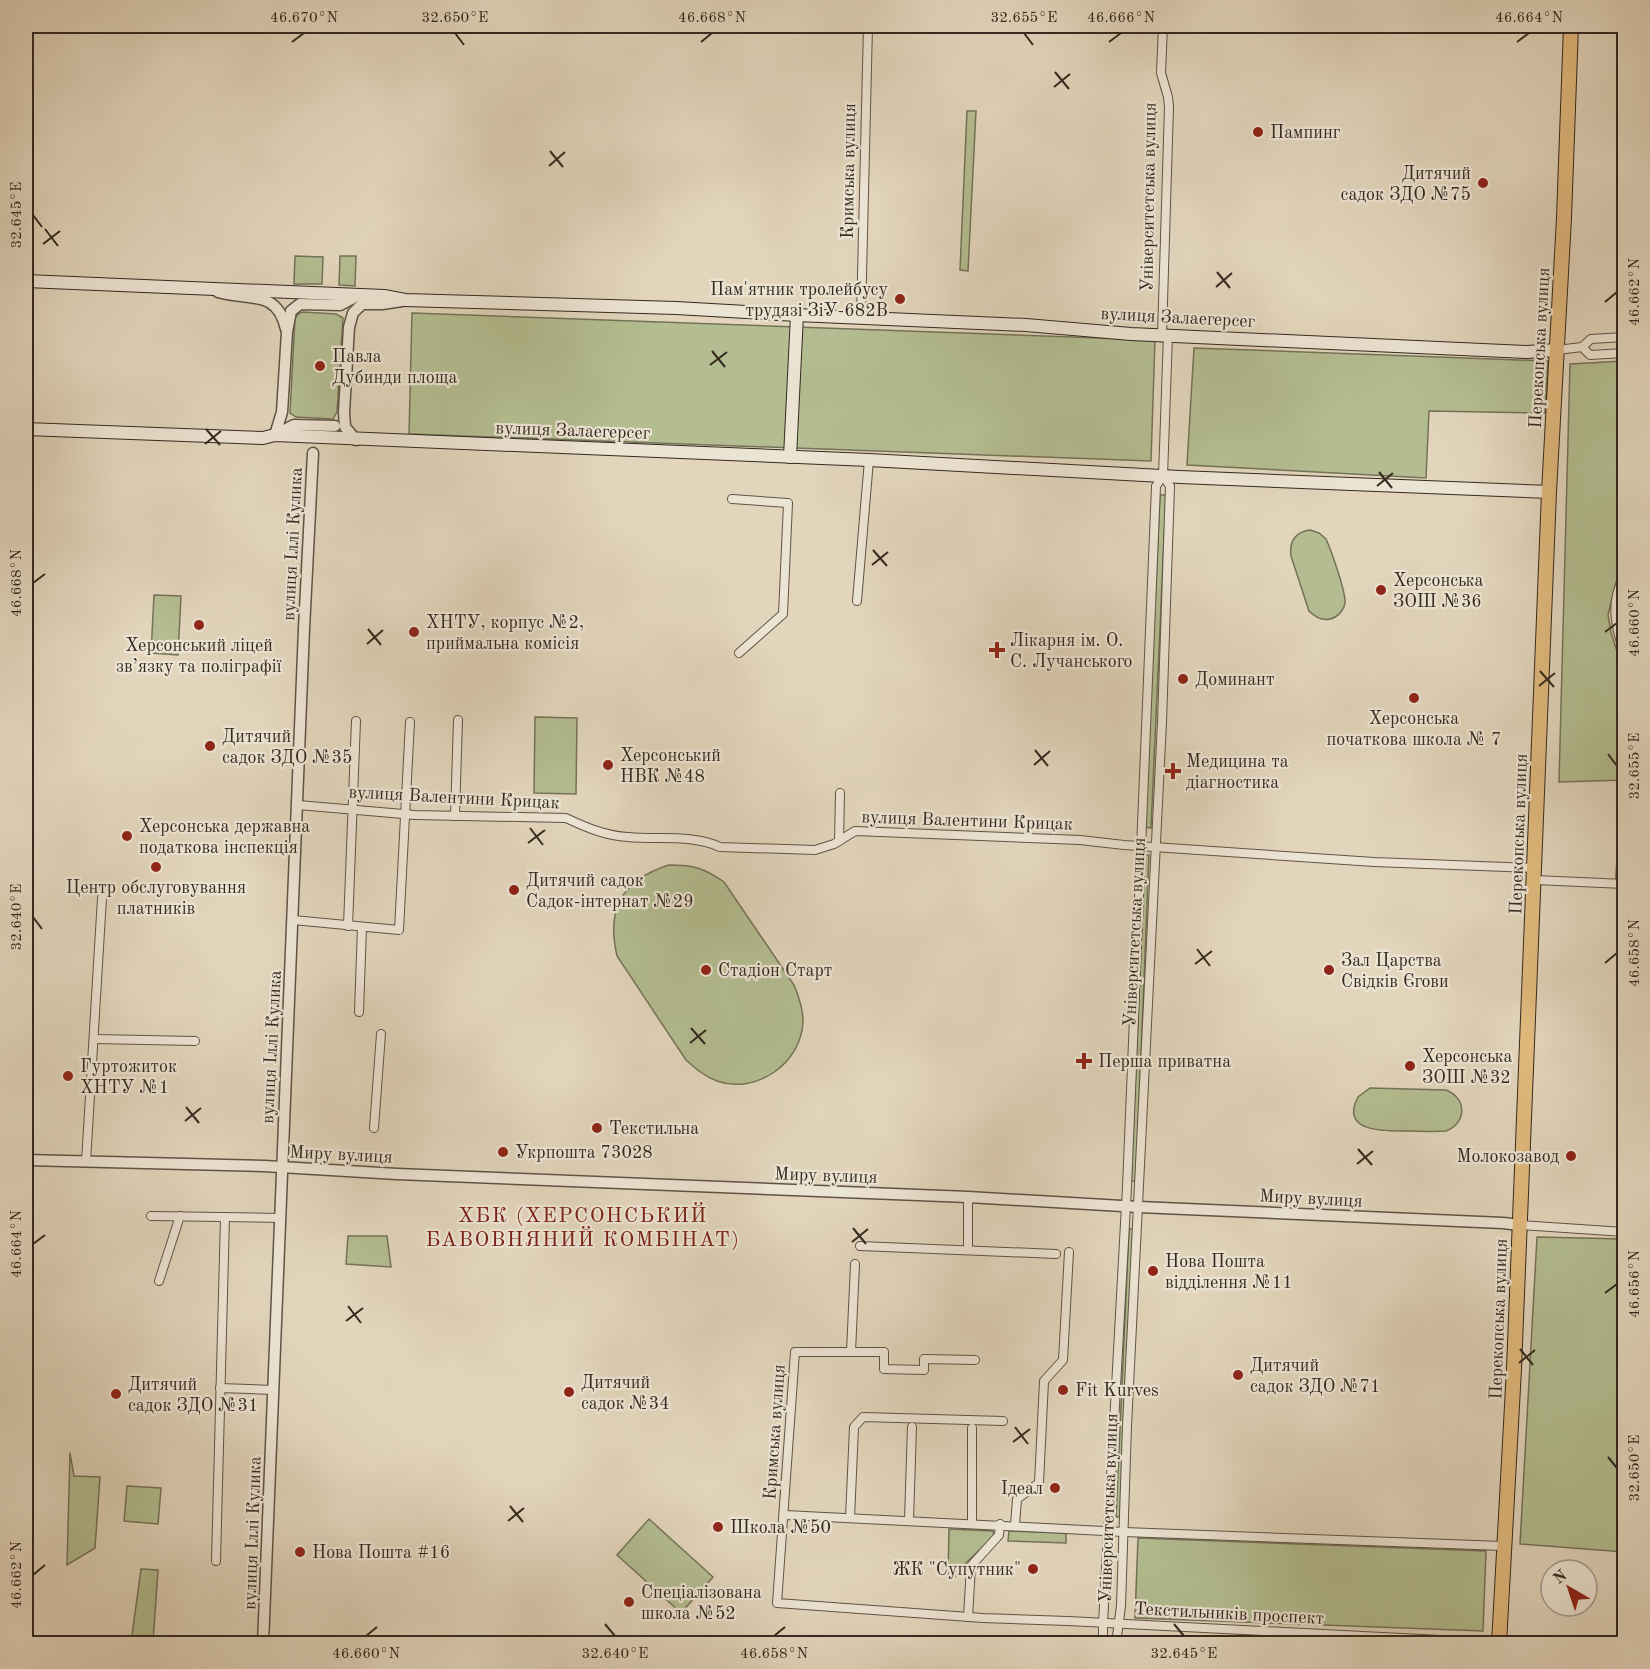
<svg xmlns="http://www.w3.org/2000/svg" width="1650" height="1669" font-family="'Old Standard TT',serif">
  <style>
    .green { fill: #b3bd91; stroke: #747258; stroke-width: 1.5 }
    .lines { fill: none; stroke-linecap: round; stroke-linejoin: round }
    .minor-casing { stroke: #605346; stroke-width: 10 }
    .tertiary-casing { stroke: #605346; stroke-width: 13 }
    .secondary-casing { stroke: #34281f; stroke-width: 14 }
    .primary-casing { stroke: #34281f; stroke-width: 16 }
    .minor { stroke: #ece4d3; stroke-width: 8 }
    .tertiary { stroke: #ece4d3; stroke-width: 10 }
    .secondary { stroke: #ece4d3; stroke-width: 12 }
    .primary { stroke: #e1ba7e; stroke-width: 14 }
    .ticks { fill: none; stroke: #34281f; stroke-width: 2 }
    .poi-dot { fill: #8f2418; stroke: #ece4d3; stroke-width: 2 }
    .labels { text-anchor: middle; stroke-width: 4.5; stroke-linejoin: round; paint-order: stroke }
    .poi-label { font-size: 18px; fill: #34281f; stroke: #ece4d3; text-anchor: start }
    .street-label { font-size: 18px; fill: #34281f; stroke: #ece4d3 }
    .quarter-label { font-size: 21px; letter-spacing: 1.5px; fill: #7a1f14; stroke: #ece4d3 }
    .neatline { fill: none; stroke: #34281f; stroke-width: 2 }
    .ticks-label { font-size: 15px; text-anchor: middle; fill: #34281f }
  </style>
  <rect width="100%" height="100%" fill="#e2d5bc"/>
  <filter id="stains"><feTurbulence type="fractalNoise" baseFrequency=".00333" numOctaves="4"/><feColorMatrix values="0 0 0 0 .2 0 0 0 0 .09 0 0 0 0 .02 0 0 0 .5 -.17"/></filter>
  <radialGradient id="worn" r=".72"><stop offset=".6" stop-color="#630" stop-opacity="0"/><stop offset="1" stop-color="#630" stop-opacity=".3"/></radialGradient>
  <g class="green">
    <path d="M967,111H976L968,271L960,270Z"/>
    <path d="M295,256L323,257L322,284H294Z"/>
    <path d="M340,256H356L355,286L339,285Z"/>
    <path d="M303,312L336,314L343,318L337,412L333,419L296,417L290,413L295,318L298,314Z"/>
    <path d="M412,313L1155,340L1151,461L409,434Z"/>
    <path d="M1194,348L1548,361L1545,413L1429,411L1426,478L1187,465Z"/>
    <path d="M1624,361V567L1617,579L1608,615L1611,632L1624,674V780L1559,782L1570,364Z"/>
    <path d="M1160,495H1166L1151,828L1145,827Z"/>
    <path d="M1310,530L1319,533L1326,539C1331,550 1346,592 1345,603C1344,610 1338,617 1330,619C1322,621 1315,617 1309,611L1291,556C1289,542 1295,532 1310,530Z"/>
    <path d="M154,595L181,596L178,655L151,653Z"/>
    <path d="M535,717L577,718L576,794L534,793Z"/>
    <path d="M1145,855H1149L1136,1181H1131Z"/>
    <path d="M669,865C693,865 704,868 724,882L794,985C799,997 803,1008 803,1021C802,1063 756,1095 717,1081C704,1076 696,1069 686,1060L617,956C606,908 622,880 669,865Z"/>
    <path d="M1370,1088L1446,1090C1467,1098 1467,1123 1446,1131C1433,1132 1420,1131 1407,1131C1386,1131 1339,1133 1358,1097Z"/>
    <path d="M1129,1229H1134L1121,1517H1116Z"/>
    <path d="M348,1236H387L391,1267L346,1264Z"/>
    <path d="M1537,1237L1624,1239V1552L1520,1544Z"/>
    <path d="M70,1453L74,1476L100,1477L95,1548L67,1565Z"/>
    <path d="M127,1486L161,1488L158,1524L124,1521Z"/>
    <path d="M649,1519L713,1577L681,1613L617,1555Z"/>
    <path d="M949,1529L993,1531L994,1536L964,1565L959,1576H948Z"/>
    <path d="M1009,1531L1066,1533V1543L1008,1541Z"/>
    <path d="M1138,1538L1486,1551L1483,1631L1135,1618Z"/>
    <path d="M141,1569L158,1570L153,1643H131Z"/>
  </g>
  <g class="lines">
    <g class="minor-casing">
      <g id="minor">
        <path d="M861,317L868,26"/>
        <path d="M1162,335L1169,107L1168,97L1161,73L1163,26"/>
        <path d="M1582,347L1590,355L1624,353"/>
        <path d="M1557,350L1582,347L1591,339L1624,337"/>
        <path d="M732,499L788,503L783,614L739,653"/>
        <path d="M1624,577C1610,601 1615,626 1624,651"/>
        <path d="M857,601L869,460"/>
        <path d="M298,805L415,815L566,818C585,827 606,836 628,837C658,840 692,834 720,847L815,850L834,844L855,831L1080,840L1124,845L1374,862L1535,868"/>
        <path d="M455,816L458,720"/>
        <path d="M839,841L840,793"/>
        <path d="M1535,880L1624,884"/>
        <path d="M1620,883L1624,799"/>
        <path d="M293,920L399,930L410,722"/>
        <path d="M348,926L356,721"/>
        <path d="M359,1012L362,927"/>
        <path d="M94,1039L195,1041"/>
        <path d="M374,1128L381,1034"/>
        <path d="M86,1162L102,898"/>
        <path d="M151,1216L281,1218"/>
        <path d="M1520,1225L1624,1232"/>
        <path d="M860,1246L1056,1254"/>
        <path d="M968,1250V1197"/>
        <path d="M159,1281L180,1216"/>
        <path d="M851,1352L855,1264"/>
        <path d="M975,1360L924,1359V1370L884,1369V1352H795L777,1603L983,1618L1068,1621L1499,1643"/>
        <path d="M220,1388L274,1390"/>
        <path d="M785,1515L1124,1532L1503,1546"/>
        <path d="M850,1518L854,1427L863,1417L1003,1421"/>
        <path d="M909,1520L912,1427"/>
        <path d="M972,1523V1428"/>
        <path d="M1015,1525L1017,1499L1039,1483L1044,1381L1063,1360L1069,1252"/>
        <path d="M216,1561L225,1217"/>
        <path d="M968,1617L971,1566L999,1535L1000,1524"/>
        <path d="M1103,1644V1623L1127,1187L1156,486L1163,476L1168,335"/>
        <path d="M1116,1644L1121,1606L1127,1426L1162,722L1170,486L1163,476"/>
      </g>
    </g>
    <g class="tertiary-casing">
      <g id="tertiary">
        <path d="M218,292C250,301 277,289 286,329"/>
        <path d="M275,435L282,412L287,332L291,311L300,304L340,305L357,296"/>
        <path d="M275,435L294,425L335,426"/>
        <path d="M356,440L345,427L344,412L349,327L353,313L362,304H382L402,301"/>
        <path d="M26,1160L264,1166L397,1174L968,1197L1139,1207L1503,1223L1520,1225"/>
        <path d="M263,1644L304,629L313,453"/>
      </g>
    </g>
    <g class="secondary-casing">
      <g id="secondary">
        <path d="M26,281L384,296L405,300L676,308L797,315L1026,325L1131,334L1527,352L1557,350"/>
        <path d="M26,429L263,438L275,435L869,460L1180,477L1549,492"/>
        <path d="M790,457L797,315"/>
      </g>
    </g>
    <g class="primary-casing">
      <path id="primary" d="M1499,1644L1514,1369L1549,492L1564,218L1571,26"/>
    </g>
    <use href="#minor" class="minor"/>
    <use href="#tertiary" class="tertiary"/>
    <use href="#secondary" class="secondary"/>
    <use href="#primary" class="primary"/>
  </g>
  <path class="ticks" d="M455,33L464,45M1024,33L1033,45M292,42L304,33M701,42L712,33M1109,42L1121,33M1517,42L1529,33M1055,72L1069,89M1054,87L1070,74M550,151L563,167M549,166L565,152M33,215L42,227M45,229L58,246M43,244L60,231M1217,272L1230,288M1216,287L1232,273M1605,302L1617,292M712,351L725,367M710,365L727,352M206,429L220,445M205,444L221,431M1379,472L1392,488M1377,486L1393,473M873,550L887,566M872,565L888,552M33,583L45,574M368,629L381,645M1605,632L1617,623M367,644L383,630M1540,671L1554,687M1539,686L1555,673M1035,750L1048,766M1608,754L1617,766M1034,765L1050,751M530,828L543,845M528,843L545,830M33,917L42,929M1197,949L1210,966M1605,963L1617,953M1195,964L1212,951M691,1028L705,1044M690,1043L706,1030M186,1107L199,1123M185,1121L201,1108M1358,1149L1372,1165M1357,1164L1373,1151M853,1228L866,1244M852,1242L868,1229M33,1244L45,1235M1605,1293L1617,1284M348,1306L361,1323M346,1321L363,1308M1520,1349L1533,1365M1519,1363L1535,1350M1015,1427L1028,1444M1013,1442L1030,1429M1608,1457L1617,1468M510,1506L523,1522M508,1521L524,1508M33,1575L45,1565M605,1624L615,1636M1174,1624L1184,1636M366,1636L377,1627M774,1636L785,1627"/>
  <g class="poi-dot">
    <circle cx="1258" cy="132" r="6"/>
    <circle cx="1483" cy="183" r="6"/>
    <circle cx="900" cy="299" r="6"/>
    <circle cx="320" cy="366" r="6"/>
    <circle cx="1381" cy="590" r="6"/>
    <circle cx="199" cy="625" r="6"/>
    <circle cx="414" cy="632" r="6"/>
    <path d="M994 641h6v6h6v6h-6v6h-6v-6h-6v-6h6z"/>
    <circle cx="1183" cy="679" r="6"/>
    <circle cx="1414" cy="698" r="6"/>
    <circle cx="210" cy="746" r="6"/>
    <circle cx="608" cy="765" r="6"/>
    <path d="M1170 762h6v6h6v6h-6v6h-6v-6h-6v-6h6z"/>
    <circle cx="127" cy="836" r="6"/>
    <circle cx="156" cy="867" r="6"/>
    <circle cx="514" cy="890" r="6"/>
    <circle cx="706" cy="970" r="6"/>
    <circle cx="1329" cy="970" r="6"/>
    <path d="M1081 1052h6v6h6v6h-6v6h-6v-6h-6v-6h6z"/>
    <circle cx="1410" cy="1066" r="6"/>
    <circle cx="68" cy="1076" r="6"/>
    <circle cx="597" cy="1128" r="6"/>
    <circle cx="503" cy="1152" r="6"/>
    <circle cx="1571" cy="1156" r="6"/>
    <circle cx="1153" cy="1271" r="6"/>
    <circle cx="1238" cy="1375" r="6"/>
    <circle cx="1063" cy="1390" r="6"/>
    <circle cx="569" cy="1392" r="6"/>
    <circle cx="116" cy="1394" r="6"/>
    <circle cx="1055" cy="1488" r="6"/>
    <circle cx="718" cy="1527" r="6"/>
    <circle cx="300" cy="1552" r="6"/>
    <circle cx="1033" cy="1569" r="6"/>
    <circle cx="629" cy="1602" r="6"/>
  </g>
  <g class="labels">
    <g class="poi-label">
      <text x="1270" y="138">Пампинг</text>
      <text x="1471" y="179" text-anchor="end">Дитячий<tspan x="1471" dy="21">садок ЗДО №75</tspan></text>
      <text x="888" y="295" text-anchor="end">Пам'ятник тролейбусу<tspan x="888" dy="21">трудязі ЗіУ-682В</tspan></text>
      <text x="332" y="362">Павла<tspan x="332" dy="21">Дубинди площа</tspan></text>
      <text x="1393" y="586">Херсонська<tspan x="1393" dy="21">ЗОШ №36</tspan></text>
      <text x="426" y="628">ХНТУ, корпус №2,<tspan x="426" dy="21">приймальна комісія</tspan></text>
      <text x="1010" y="646">Лікарня ім. О.<tspan x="1010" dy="21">С. Лучанського</tspan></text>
      <text x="199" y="651" text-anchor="middle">Херсонський ліцей<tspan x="199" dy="21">зв’язку та поліграфії</tspan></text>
      <text x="1195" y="685">Доминант</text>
      <text x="1414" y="724" text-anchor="middle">Херсонська<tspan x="1414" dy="21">початкова школа № 7</tspan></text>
      <text x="222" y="742">Дитячий<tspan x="222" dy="21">садок ЗДО №35</tspan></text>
      <text x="620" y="761">Херсонський<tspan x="620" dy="21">НВК №48</tspan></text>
      <text x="1186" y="767">Медицина та<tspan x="1186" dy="21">діагностика</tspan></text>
      <text x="139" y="832">Херсонська державна<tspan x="139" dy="21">податкова інспекція</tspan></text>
      <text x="526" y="886">Дитячий садок<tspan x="526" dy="21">Садок-інтернат №29</tspan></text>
      <text x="156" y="893" text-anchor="middle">Центр обслуговування<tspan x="156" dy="21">платників</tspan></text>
      <text x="1341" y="966">Зал Царства<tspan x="1341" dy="21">Свідків Єгови</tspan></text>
      <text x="718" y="976">Стадіон Старт</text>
      <text x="1422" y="1062">Херсонська<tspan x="1422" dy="21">ЗОШ №32</tspan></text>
      <text x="1098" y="1067">Перша приватна</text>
      <text x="80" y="1072">Гуртожиток<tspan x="80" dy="21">ХНТУ №1</tspan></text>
      <text x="609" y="1134">Текстильна</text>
      <text x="515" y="1158">Укрпошта 73028</text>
      <text x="1559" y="1162" text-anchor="end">Молокозавод</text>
      <text x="1165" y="1267">Нова Пошта<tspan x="1165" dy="21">відділення №11</tspan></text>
      <text x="1250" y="1371">Дитячий<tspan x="1250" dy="21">садок ЗДО №71</tspan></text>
      <text x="581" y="1388">Дитячий<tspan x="581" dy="21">садок №34</tspan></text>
      <text x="128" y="1390">Дитячий<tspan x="128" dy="21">садок ЗДО №31</tspan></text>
      <text x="1075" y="1396">Fit Kurves</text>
      <text x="1043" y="1494" text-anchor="end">Ідеал</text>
      <text x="730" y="1533">Школа №50</text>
      <text x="312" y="1558">Нова Пошта #16</text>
      <text x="1021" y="1575" text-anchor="end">ЖК "Супутник"</text>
      <text x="641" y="1598">Спеціалізована<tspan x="641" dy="21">школа №52</tspan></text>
    </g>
    <g class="street-label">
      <text transform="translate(848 171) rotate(-89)" y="6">Кримська вулиця</text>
      <text transform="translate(1148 197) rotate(-89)" y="6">Університетська вулиця</text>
      <text transform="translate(1178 317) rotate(3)" y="6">вулиця Залаегерсег</text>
      <text transform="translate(1539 348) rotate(-87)" y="6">Перекопська вулиця</text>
      <text transform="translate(573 430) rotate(2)" y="6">вулиця Залаегерсег</text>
      <text transform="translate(292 544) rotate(-87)" y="6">вулиця Іллі Кулика</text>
      <text transform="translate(454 797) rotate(3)" y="6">вулиця Валентини Крицак</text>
      <text transform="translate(967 820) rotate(2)" y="6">вулиця Валентини Крицак</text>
      <text transform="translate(1518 834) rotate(-88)" y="6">Перекопська вулиця</text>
      <text transform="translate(1134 932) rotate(-87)" y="6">Університетська вулиця</text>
      <text transform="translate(271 1047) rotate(-87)" y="6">вулиця Іллі Кулика</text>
      <text transform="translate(341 1154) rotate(3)" y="6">Миру вулиця</text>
      <text transform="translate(826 1175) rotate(2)" y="6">Миру вулиця</text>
      <text transform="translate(1311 1198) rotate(3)" y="6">Миру вулиця</text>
      <text transform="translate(1498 1319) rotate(-88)" y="6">Перекопська вулиця</text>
      <text transform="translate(774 1432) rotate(-86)" y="6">Кримська вулиця</text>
      <text transform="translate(1108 1508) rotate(-88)" y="6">Університетська вулиця</text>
      <text transform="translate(252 1533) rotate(-88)" y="6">вулиця Іллі Кулика</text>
      <text transform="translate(1229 1613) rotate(3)" y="6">Текстильників проспект</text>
    </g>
    <g class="quarter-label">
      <text x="583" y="1222">ХБК (ХЕРСОНСЬКИЙ<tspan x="583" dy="24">БАВОВНЯНИЙ КОМБІНАТ)</tspan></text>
    </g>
  </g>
  <rect width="1650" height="1669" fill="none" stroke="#e2d5bc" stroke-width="66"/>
  <g transform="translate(1569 1588) rotate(321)"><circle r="28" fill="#ece4d3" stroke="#a2998b" stroke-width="1.5"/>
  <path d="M0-4.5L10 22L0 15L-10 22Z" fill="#8f2418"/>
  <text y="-9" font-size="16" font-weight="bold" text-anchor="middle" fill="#34281f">N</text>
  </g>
  <rect x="33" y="33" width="1584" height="1603" class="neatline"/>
  <g class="ticks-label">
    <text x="304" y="22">46.670°N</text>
    <text x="455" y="22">32.650°E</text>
    <text x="712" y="22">46.668°N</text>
    <text x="1024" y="22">32.655°E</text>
    <text x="1121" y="22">46.666°N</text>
    <text x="1529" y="22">46.664°N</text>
    <text transform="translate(16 215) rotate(-90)" y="5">32.645°E</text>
    <text transform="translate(1634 292) rotate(-90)" y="5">46.662°N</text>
    <text transform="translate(16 583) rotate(-90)" y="5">46.668°N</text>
    <text transform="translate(1634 623) rotate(-90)" y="5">46.660°N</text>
    <text transform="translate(1634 766) rotate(-90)" y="5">32.655°E</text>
    <text transform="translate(16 917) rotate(-90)" y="5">32.640°E</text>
    <text transform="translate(1634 953) rotate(-90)" y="5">46.658°N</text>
    <text transform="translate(16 1244) rotate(-90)" y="5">46.664°N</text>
    <text transform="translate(1634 1284) rotate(-90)" y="5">46.656°N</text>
    <text transform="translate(1634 1468) rotate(-90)" y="5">32.650°E</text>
    <text transform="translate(16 1575) rotate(-90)" y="5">46.662°N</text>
    <text x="366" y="1658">46.660°N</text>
    <text x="615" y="1658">32.640°E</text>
    <text x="774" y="1658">46.658°N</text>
    <text x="1184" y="1658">32.645°E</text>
  </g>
  <rect width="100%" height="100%" filter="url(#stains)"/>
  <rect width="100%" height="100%" fill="url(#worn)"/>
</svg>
